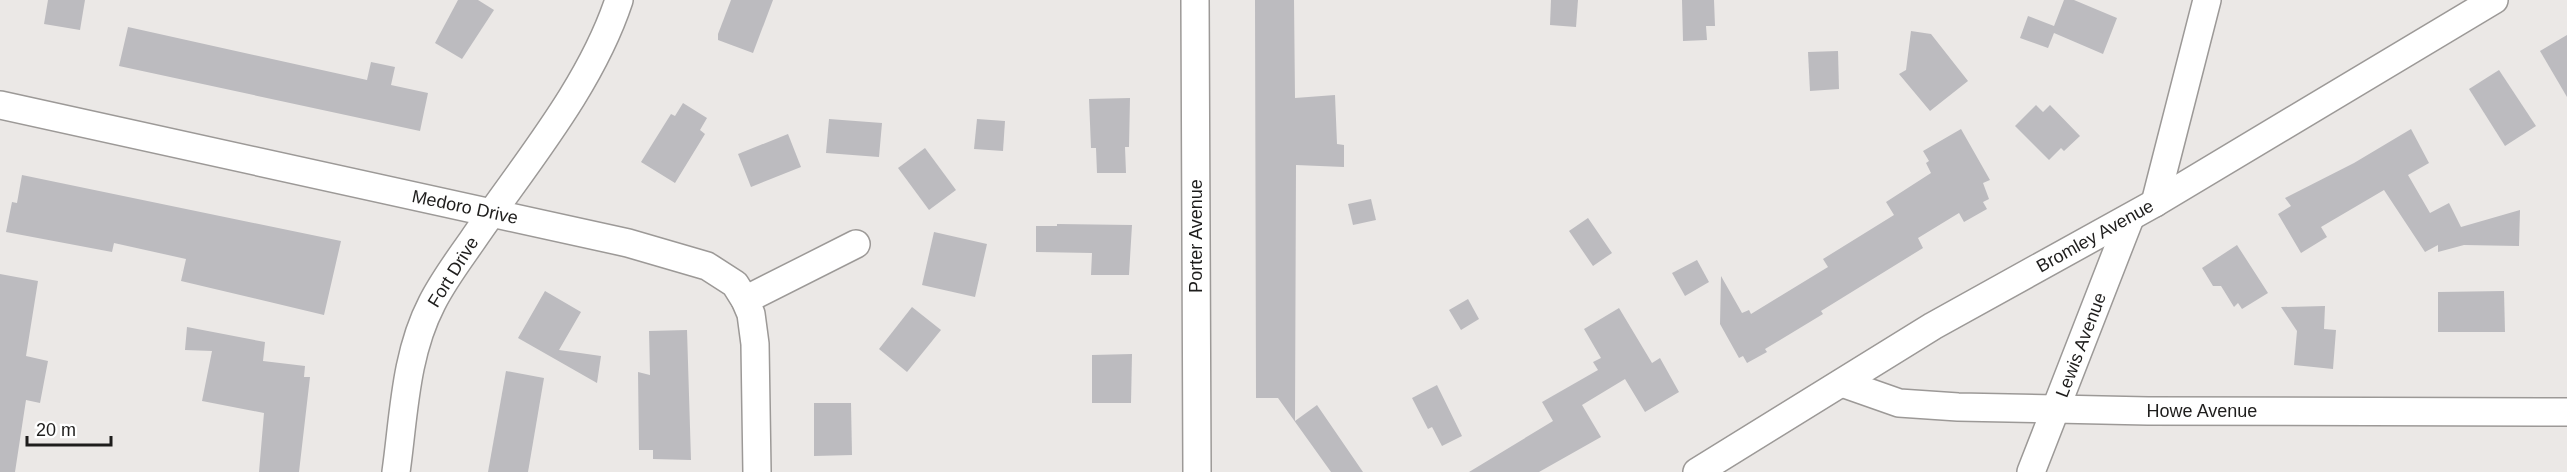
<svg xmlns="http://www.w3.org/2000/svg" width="2567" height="472" font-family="Helvetica,sans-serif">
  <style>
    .building { fill: #bcbbbf }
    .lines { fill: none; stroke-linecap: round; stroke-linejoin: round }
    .street-casing { stroke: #9c9997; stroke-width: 30 }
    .street { stroke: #fff; stroke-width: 27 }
    .labels { text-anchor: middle; stroke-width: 5; stroke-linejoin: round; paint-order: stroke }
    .street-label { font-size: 18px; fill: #1e1d1c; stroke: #fff }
  </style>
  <rect width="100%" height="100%" fill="#ebe8e6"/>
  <g class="building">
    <path d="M48,0H85L80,30L44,24Z"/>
    <path d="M458,0H478L494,10L462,59L435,43Z"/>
    <path d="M731,0H773L753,53L718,40V34Z"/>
    <path d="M1255,0H1294L1295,98L1335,95L1337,144L1344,145V167L1296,165L1295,421L1317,405L1363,472H1331L1278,398H1256Z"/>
    <path d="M1551,0H1578L1576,27L1550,25Z"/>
    <path d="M1682,0H1714L1715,26H1706L1707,40L1683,41Z"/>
    <path d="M2064,0H2074L2117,18L2103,54L2054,33L2048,48L2020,38L2028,16L2054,26Z"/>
    <path d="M128,27L367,80L371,62L395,67L391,85L428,93L420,131L119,66Z"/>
    <path d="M1911,31L1931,34L1968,81L1930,111L1899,74L1906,70Z"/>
    <path d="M2567,35V97L2540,51Z"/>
    <path d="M1838,51L1839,89L1810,91L1808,52Z"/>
    <path d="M2499,70L2536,126L2505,146L2469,89Z"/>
    <path d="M1130,98L1129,147H1125L1126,173H1097L1096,148H1091L1089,99Z"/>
    <path d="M683,103L707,118L700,130L705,134L675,183L641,162L671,114L675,116Z"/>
    <path d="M2036,105L2043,112L2050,105L2080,136L2064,151L2061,148L2049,160L2015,126Z"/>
    <path d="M829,119L882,123L879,157L826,153Z"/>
    <path d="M977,119L1005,121L1003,151L974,149Z"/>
    <path d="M1961,129L1990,180L1983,183L1989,199L1983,202L1987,209L1964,222L1959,213L1918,238L1923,248L1821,311L1823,314L1765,349L1767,352L1747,363L1743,356L1739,358L1720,324L1721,276L1742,313L1749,310L1751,314L1828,267L1823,259L1894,215L1886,202L1931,173L1926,163L1929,161L1923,151Z"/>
    <path d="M2411,129L2429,163L2408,175L2430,213L2449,203L2461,227L2520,210L2519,246L2464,245L2438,252V245L2425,252L2384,190L2321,227L2327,237L2301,253L2278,214L2291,206L2285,198L2354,163Z"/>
    <path d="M788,134L801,167L751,187L738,154Z"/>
    <path d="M925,148L956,190L929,210L898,168Z"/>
    <path d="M22,175L341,241L324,315L181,281L186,259L114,243L112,252L6,232L12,202L17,203Z"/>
    <path d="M1371,199L1376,220L1353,225L1348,204Z"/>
    <path d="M1588,218L1612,253L1593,266L1569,231Z"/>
    <path d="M1057,224L1132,225L1129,275H1091L1092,253L1036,252V226H1057Z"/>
    <path d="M934,232L987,244L975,297L922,285Z"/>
    <path d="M2237,245L2268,293L2242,309L2238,303L2234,307L2221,286H2213L2202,268Z"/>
    <path d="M1697,260L1709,282L1685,296L1672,273Z"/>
    <path d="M0,274L38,281L26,356L48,361L40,403L26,400L15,472H0Z"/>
    <path d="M545,291L581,312L559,350L601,356L597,383L518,338Z"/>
    <path d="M2504,291L2505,332H2438V292Z"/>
    <path d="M1468,299L1479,319L1461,330L1449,310Z"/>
    <path d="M2325,306L2324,329L2336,330L2333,369L2294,365L2297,331L2281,307Z"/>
    <path d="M912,307L941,330L907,372L879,349Z"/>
    <path d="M1619,308L1652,363L1660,358L1679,392L1645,412L1625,379L1582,405L1601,437L1539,472H1469L1553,421L1542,402L1598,370L1593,362L1601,358L1584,329Z"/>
    <path d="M187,327L265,342L263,361L305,366L304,377H310L299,472H259L264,413L202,401L212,351L185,350Z"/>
    <path d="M687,330L691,460L653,459V450H639L638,372L650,375L649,331Z"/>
    <path d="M1132,354L1131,403H1092V355Z"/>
    <path d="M506,371L544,378L528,472H488Z"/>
    <path d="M1437,385L1462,436L1442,446L1432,427L1428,429L1412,398Z"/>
    <path d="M814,403H851L852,455L814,456Z"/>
  </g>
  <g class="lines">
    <g class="street-casing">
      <g id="street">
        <path d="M1195,0L1197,472"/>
        <path d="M0,105L628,243L707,266L735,284L745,300L751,314L755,344L757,472"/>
        <path d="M2155,203L2207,0"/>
        <path d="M745,300L856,244"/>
        <path d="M1842,383L1899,403L1958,407L2148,411L2567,412"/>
        <path d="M396,472C404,415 405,355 432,303C443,281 458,261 472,241C523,166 590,88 619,0"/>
        <path d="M1697,472L1933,326L2155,203L2494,0"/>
        <path d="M2031,472L2130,218"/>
      </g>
    </g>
    <use href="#street" class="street"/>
  </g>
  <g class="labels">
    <g class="street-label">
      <text transform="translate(465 207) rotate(12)" y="6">Medoro Drive</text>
      <text transform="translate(1196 236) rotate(-90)" y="6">Porter Avenue</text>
      <text transform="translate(2095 236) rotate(-29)" y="6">Bromley Avenue</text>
      <text transform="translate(453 272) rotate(-58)" y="6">Fort Drive</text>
      <text transform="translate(2081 345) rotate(-69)" y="6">Lewis Avenue</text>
      <text x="2202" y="417">Howe Avenue</text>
    </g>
  </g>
  <path d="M27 436v9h84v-9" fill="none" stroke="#1e1d1c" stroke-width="3"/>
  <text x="36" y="436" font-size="18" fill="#1e1d1c" stroke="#ffffff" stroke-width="4.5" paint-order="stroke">20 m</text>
</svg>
